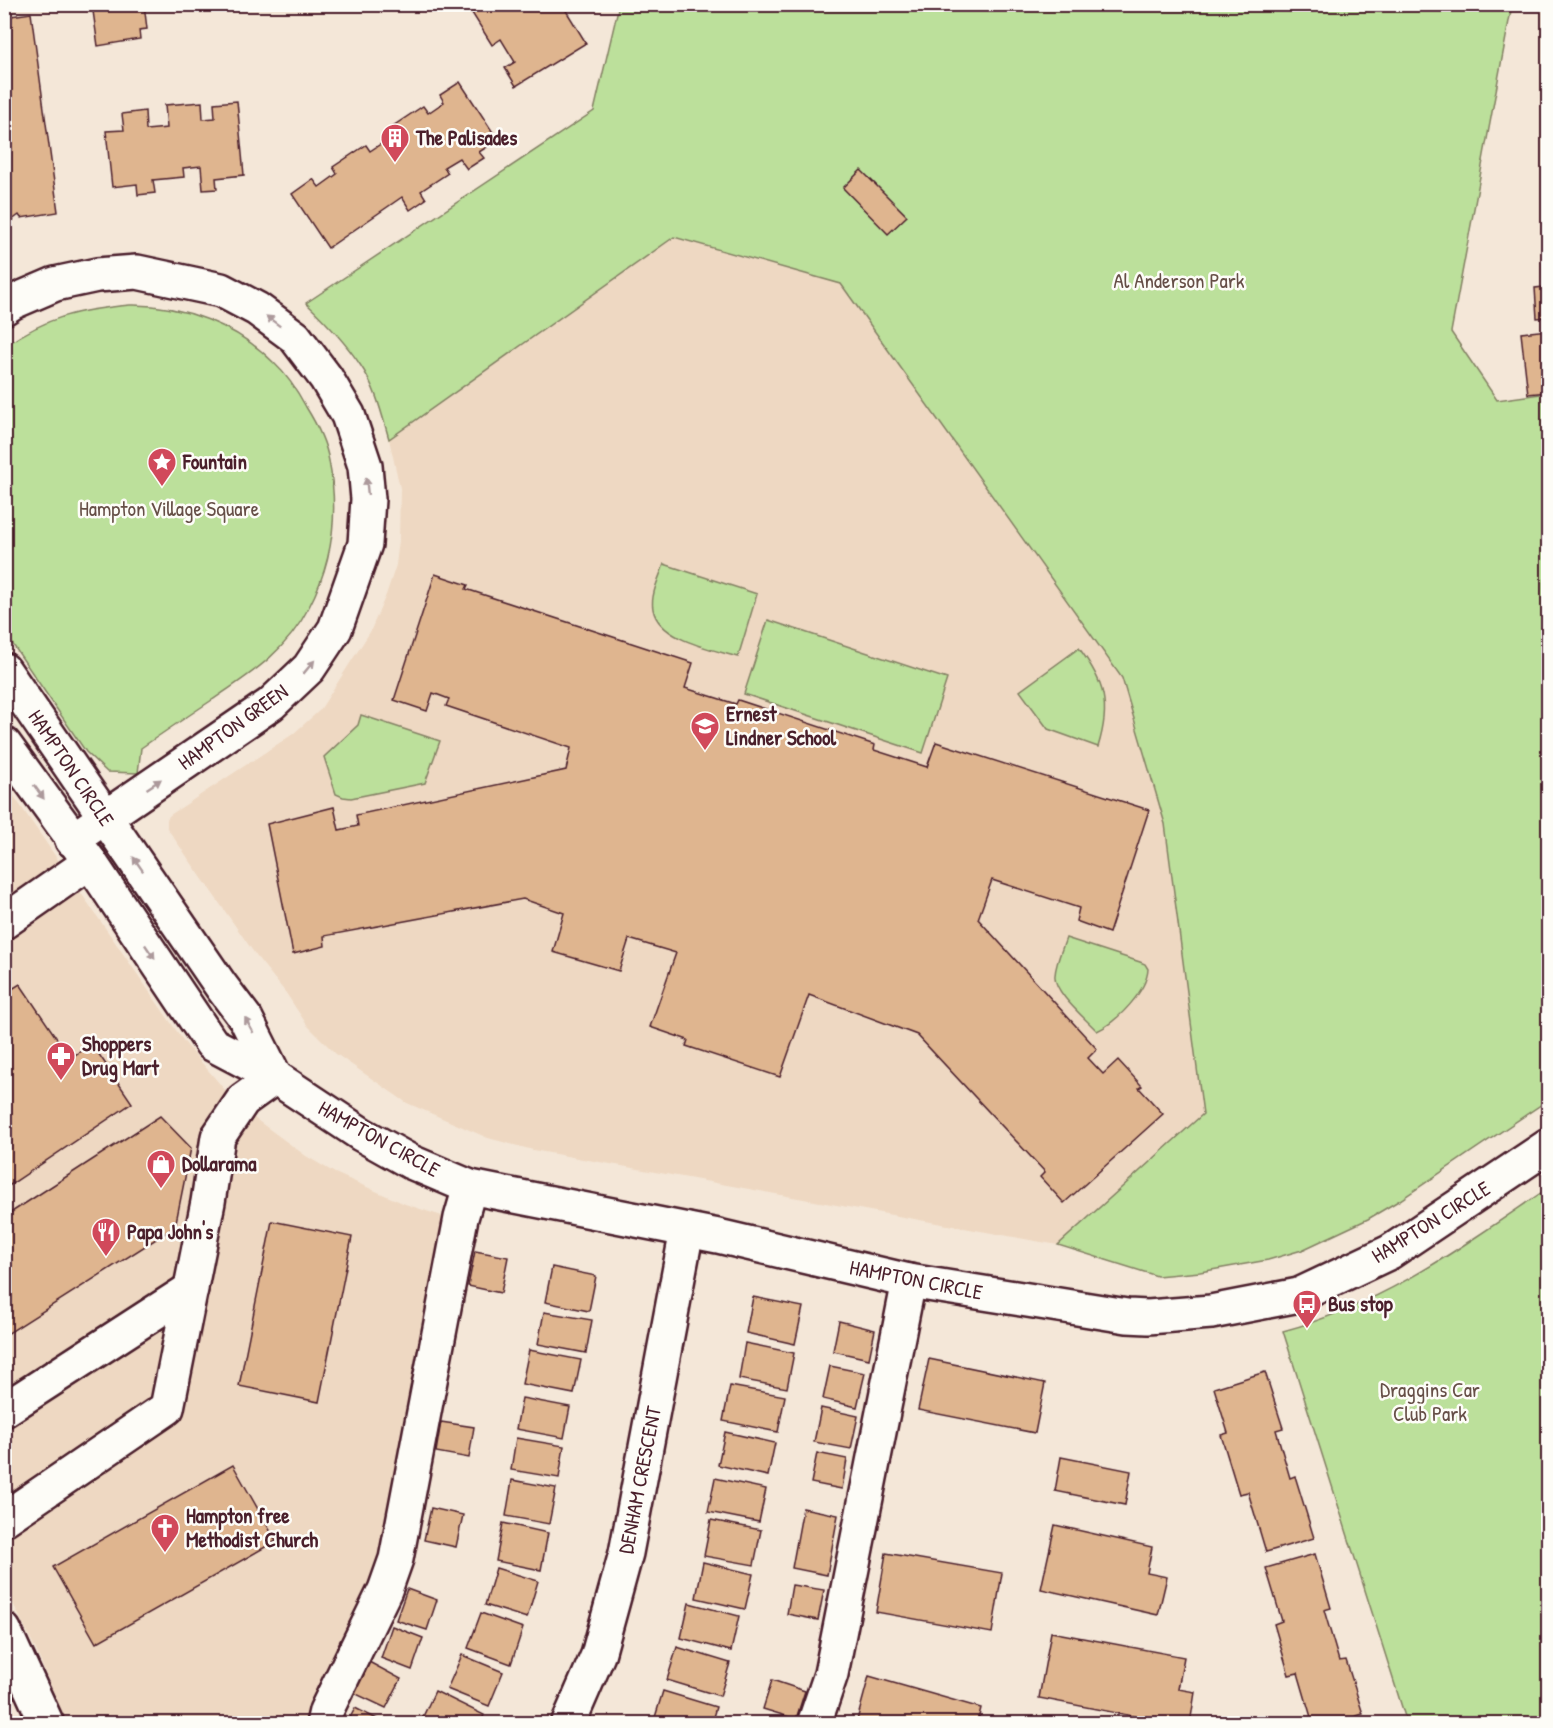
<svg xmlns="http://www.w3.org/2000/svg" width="1553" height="1728" font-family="'Patrick Hand',sans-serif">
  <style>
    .built { fill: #eed8c2 }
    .green { fill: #bce09b; stroke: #838063; stroke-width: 1.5 }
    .building { fill: #dfb58f; stroke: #4a1f2b; stroke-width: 1.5 }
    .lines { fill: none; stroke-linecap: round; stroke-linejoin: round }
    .minor-casing { stroke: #4a1f2b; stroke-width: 38 }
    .minor { stroke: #fdfcf7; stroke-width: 33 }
    .oneway { fill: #ac999b }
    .labels { text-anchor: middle; stroke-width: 5; stroke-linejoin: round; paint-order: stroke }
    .poi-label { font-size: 21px; font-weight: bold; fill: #4a1f2b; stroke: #fdfcf7; text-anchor: start }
    .park-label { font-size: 21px; fill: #664f47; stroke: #fdfcf7 }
    .street-label { font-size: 21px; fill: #4a1f2b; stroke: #fdfcf7 }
  </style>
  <rect width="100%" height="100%" fill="#f4e7d8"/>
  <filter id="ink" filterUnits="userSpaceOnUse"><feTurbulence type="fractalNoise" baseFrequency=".0167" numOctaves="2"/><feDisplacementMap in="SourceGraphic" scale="12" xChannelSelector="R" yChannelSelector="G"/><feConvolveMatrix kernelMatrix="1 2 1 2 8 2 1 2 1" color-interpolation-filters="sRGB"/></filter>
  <g filter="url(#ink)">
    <g class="built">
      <path d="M674,237L841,284L1122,678L1165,824L1203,1114L1058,1245L533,1150L488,1138L407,1103L336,1054L307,1025L286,993L257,957L167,828V819L170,815L293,734L320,710L370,632L386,595L396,565L399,540L400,488L389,439Z"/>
      <path d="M4,782L185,1043L225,1090L250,1115L306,1156L335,1173L405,1204L445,1217L380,1567L304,1723H66L36,1650L5,1587Z"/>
    </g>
    <g class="green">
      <path d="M615,5H1512L1451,332L1497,400L1548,393V1100L1400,1200L1368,1219L1302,1250L1268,1260L1200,1272L1157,1276L1058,1245L1203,1114L1165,824L1122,678L841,284L674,237L389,439C382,415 376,388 361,366C346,343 326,322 306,303L594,111L618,9Z"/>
      <path d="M130,305C182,304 238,326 274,363C287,375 298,392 306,407C316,423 326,442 329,461C339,512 333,561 309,607C287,651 251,674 212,700C188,716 164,732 141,748L138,773L107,772L86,752L5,633V346C49,316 78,310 130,305Z"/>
      <path d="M664,564L757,594L738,657C712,649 659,640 653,609C650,595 660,576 664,564Z"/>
      <path d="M768,620L947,679L923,753L744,694Z"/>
      <path d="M1079,648C1105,683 1111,705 1098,747L1048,729L1020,691Z"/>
      <path d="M361,715L440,741L425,783L351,798L343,797L336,794L324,757L358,725Z"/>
      <path d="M1066,938L1140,962L1145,964L1148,969C1147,991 1117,1022 1097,1031C1085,1018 1053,992 1055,975C1056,962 1062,950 1066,938Z"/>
      <path d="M1548,1188V1723H1407L1283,1331C1387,1303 1461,1247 1548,1188Z"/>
    </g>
    <g class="building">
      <path d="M92,4H144L147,29L139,30L140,39L98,46Z"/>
      <path d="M482,4H562L586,43L516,86L505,68L515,62L501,39L492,45L472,13L483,6Z"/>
      <path d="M31,13L58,212L21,218L19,215L8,223L4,219V17Z"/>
      <path d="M460,82L498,140L479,152L484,158L467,169L459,158L444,167L448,173L421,191L426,199L410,210L402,197L328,248L292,194L313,179L319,187L337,174L333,167L366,145L370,151L391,137L387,130L423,106L428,113L444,102L440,95Z"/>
      <path d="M237,101L244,175L216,178L217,189L203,190L201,166L183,168L184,177L153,180L155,193L138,195L137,184L112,187L106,131L124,130L122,114L145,111L146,130L167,128L165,105L202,102L203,119L215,118L214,103Z"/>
      <path d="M861,170L907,216L888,234L843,188Z"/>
      <path d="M1543,263H1548V317L1537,318L1535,288L1544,287Z"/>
      <path d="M1548,330V392L1528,394L1521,333Z"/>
      <path d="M435,574L468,585L466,589L693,663L685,688L736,704L738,700L875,745L874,750L927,767L936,742L1149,810L1109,933L1076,921L1079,908L992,880L978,919L1097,1049L1088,1058L1103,1074L1118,1060L1142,1086L1139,1088L1163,1114L1064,1203L1040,1177L1045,1172L917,1035L809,995L780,1077L686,1046L688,1040L650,1027L676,953L629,939L619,971L553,952L564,913L523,899L324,936L325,946L293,954L267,824L334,807L339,830L358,826L356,815L566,770L571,748L446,706L449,699L433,693L427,711L394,700Z"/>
      <path d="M20,984L70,1058L92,1044L132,1103L4,1189V994Z"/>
      <path d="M160,1116L191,1148L175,1227L4,1336V1217Z"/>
      <path d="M272,1221L352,1237L319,1402L239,1386Z"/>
      <path d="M475,1251L508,1257L501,1293L468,1286Z"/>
      <path d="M552,1267L596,1276L589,1311L545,1302Z"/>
      <path d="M753,1297L803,1307L795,1344L746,1333Z"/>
      <path d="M544,1312L592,1320L586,1353L538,1344Z"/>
      <path d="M839,1321L875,1330L869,1359L833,1351Z"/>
      <path d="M745,1343L794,1353L787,1388L739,1379Z"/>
      <path d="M529,1350L581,1360L574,1394L522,1384Z"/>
      <path d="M929,1359L1045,1383L1035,1433L918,1410Z"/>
      <path d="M830,1366L865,1373L857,1407L823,1399Z"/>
      <path d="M1265,1372L1283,1428L1276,1430L1290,1478L1295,1476L1314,1538L1266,1552L1248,1492L1239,1494L1221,1435L1228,1433L1214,1388Z"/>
      <path d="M730,1386L785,1396L778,1432L723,1421Z"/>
      <path d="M522,1398L570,1407L564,1438L516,1429Z"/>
      <path d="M821,1408L858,1416L851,1449L814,1442Z"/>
      <path d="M441,1422L474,1427L469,1458L436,1452Z"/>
      <path d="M725,1432L775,1443L768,1476L718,1465Z"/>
      <path d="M516,1438L564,1446L559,1478L511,1470Z"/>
      <path d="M817,1453L847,1459L842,1489L811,1483Z"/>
      <path d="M1061,1457L1131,1471L1125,1505L1055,1491Z"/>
      <path d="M233,1465L276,1541L96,1643L53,1567Z"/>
      <path d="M715,1478L766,1489L759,1522L708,1512Z"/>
      <path d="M512,1480L556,1488L549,1524L506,1516Z"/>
      <path d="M431,1508L463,1515L456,1547L424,1540Z"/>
      <path d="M803,1508L838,1515L827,1575L792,1568Z"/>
      <path d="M711,1520L761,1530L754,1565L704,1556Z"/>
      <path d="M503,1523L548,1533L541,1570L496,1561Z"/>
      <path d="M1055,1525L1152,1547L1147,1573L1167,1577L1158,1615L1041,1589Z"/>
      <path d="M886,1553L1002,1573L992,1633L876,1612Z"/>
      <path d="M1315,1554L1331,1608L1324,1610L1339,1661L1346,1660L1363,1714L1331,1724H1313L1298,1673L1289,1675L1274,1624L1282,1621L1266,1568Z"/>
      <path d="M703,1562L753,1574L745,1609L696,1598Z"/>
      <path d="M496,1568L538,1581L527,1618L485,1605Z"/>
      <path d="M792,1585L824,1590L818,1620L787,1614Z"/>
      <path d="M407,1589L437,1600L427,1630L396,1620Z"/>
      <path d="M689,1603L739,1616L731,1651L681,1638Z"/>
      <path d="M481,1613L523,1628L511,1664L468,1648Z"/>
      <path d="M392,1626L423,1638L412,1670L381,1658Z"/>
      <path d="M1051,1632L1184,1657L1178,1689L1195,1692L1190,1724H1174L1039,1698Z"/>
      <path d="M677,1647L730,1663L720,1696L667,1680Z"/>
      <path d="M462,1655L503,1672L489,1706L447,1689Z"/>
      <path d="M369,1662L401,1679L386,1708L354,1693Z"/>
      <path d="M869,1676L981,1708L977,1724H856Z"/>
      <path d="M772,1680L805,1691L796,1719L763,1709Z"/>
      <path d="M435,1691L484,1715L480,1724H427L421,1721Z"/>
      <path d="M663,1691L716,1707L711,1724H653Z"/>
      <path d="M355,1708L387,1724H347Z"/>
    </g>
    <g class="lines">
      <g class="minor-casing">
        <g id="minor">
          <path d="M4,308L13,302L55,284L97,275L137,272L221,290L257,309L295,337L326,378L348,415L365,466L368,499L365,544L335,629L309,668L271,704L72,840"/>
          <path d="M4,670L221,986L246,1019L275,1077"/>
          <path d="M4,744L90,862L212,1044L275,1077L361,1134L411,1162L470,1187L718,1236L909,1281L1127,1316L1148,1317L1211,1312L1299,1295L1390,1252L1548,1146"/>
          <path d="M4,922L90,862"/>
          <path d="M4,1410L191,1289"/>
          <path d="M4,1519L167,1408L208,1202L218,1137L243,1100L275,1077"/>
          <path d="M4,1630L47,1724"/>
          <path d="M323,1724L326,1711L385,1590L396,1559L461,1218L470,1187"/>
          <path d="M568,1724L598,1655L626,1553L687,1230"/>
          <path d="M814,1724L831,1674L909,1281"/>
        </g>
      </g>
      <use href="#minor" class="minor"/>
    </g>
    <defs><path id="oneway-solid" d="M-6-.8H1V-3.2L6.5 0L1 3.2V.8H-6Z" transform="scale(1.5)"/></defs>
    <g class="oneway">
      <use href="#oneway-solid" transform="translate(273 321) rotate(-143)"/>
      <use href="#oneway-solid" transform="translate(367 486) rotate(-96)"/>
      <use href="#oneway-solid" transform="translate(309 667) rotate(-50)"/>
      <use href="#oneway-solid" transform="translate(154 784) rotate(-34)"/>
      <use href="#oneway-solid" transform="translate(39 792) rotate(54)"/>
      <use href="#oneway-solid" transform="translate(138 864) rotate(-125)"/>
      <use href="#oneway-solid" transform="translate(150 952) rotate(56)"/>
      <use href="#oneway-solid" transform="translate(249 1025) rotate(-119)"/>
    </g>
  </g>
  <defs>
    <g id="building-pin" transform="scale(1.5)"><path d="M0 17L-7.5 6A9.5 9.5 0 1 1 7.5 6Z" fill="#d1495b" stroke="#fdfcf7"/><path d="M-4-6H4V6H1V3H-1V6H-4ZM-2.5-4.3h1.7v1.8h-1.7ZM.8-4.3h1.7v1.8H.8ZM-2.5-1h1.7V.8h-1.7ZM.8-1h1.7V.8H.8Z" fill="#fff"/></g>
    <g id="sight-pin" transform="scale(1.5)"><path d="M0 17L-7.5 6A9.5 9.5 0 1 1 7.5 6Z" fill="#d1495b" stroke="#fdfcf7"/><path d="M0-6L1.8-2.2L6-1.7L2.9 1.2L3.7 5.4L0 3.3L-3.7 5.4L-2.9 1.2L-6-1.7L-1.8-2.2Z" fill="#fff"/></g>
    <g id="school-pin" transform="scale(1.5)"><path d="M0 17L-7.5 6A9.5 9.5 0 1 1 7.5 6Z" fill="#d1495b" stroke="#fdfcf7"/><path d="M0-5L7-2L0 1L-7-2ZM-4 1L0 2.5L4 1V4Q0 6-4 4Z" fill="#fff"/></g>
    <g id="pharmacy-pin" transform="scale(1.5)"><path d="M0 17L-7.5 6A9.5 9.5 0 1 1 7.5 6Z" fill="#d1495b" stroke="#fdfcf7"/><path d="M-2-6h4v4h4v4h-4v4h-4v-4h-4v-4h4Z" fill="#fff"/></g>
    <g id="shop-pin" transform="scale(1.5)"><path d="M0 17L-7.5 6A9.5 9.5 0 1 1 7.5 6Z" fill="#d1495b" stroke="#fdfcf7"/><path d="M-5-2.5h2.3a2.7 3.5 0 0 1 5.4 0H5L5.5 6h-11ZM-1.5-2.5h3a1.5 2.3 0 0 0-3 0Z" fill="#fff"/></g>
    <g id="restaurant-pin" transform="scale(1.5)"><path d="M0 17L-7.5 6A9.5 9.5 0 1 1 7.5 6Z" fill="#d1495b" stroke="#fdfcf7"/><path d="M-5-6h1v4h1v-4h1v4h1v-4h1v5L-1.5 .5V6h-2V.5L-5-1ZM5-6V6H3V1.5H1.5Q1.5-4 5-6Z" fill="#fff"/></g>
    <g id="bus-pin" transform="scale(1.5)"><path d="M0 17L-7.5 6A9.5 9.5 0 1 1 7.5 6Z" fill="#d1495b" stroke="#fdfcf7"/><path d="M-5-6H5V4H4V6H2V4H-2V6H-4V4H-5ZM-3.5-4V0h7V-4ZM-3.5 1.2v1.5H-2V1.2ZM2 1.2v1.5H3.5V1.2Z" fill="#fff"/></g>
    <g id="church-pin" transform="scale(1.5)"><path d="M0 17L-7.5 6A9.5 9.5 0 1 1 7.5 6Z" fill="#d1495b" stroke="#fdfcf7"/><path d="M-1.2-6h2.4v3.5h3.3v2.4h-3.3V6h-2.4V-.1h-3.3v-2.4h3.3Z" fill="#fff"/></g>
  </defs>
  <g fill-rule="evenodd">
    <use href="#building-pin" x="395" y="138"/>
    <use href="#sight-pin" x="162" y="462"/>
    <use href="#school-pin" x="705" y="726"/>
    <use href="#pharmacy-pin" x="61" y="1056"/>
    <use href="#shop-pin" x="161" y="1164"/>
    <use href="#restaurant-pin" x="106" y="1232"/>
    <use href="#bus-pin" x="1307" y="1304"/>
    <use href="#church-pin" x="165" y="1528"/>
  </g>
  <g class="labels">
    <g class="poi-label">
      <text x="416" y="145">The Palisades</text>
      <text x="183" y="469">Fountain</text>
      <text x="726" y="721">Ernest<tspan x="726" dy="24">Lindner School</tspan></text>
      <text x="82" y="1051">Shoppers<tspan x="82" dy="24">Drug Mart</tspan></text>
      <text x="182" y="1171">Dollarama</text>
      <text x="127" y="1239">Papa John's</text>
      <text x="1328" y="1311">Bus stop</text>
      <text x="186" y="1523">Hampton free<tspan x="186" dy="24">Methodist Church</tspan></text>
    </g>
    <g class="park-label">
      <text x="1179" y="288">Al Anderson Park</text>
      <text x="169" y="516">Hampton Village Square</text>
      <text x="1430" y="1397">Draggins Car<tspan x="1430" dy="24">Club Park</tspan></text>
    </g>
    <g class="street-label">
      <text transform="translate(233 727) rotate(-36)" y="7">HAMPTON GREEN</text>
      <text transform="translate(71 768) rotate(56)" y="7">HAMPTON CIRCLE</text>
      <text transform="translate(379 1139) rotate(29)" y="7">HAMPTON CIRCLE</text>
      <text transform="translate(1431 1222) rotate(-32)" y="7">HAMPTON CIRCLE</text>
      <text transform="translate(916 1280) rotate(11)" y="7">HAMPTON CIRCLE</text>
      <text transform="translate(640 1480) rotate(-79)" y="7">DENHAM CRESCENT</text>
    </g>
  </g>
  <rect width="1553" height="1728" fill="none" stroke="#fdfcf7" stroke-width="24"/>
  <rect x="12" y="12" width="1529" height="1704" fill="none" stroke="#4a1f2b" stroke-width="2" filter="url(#ink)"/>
</svg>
